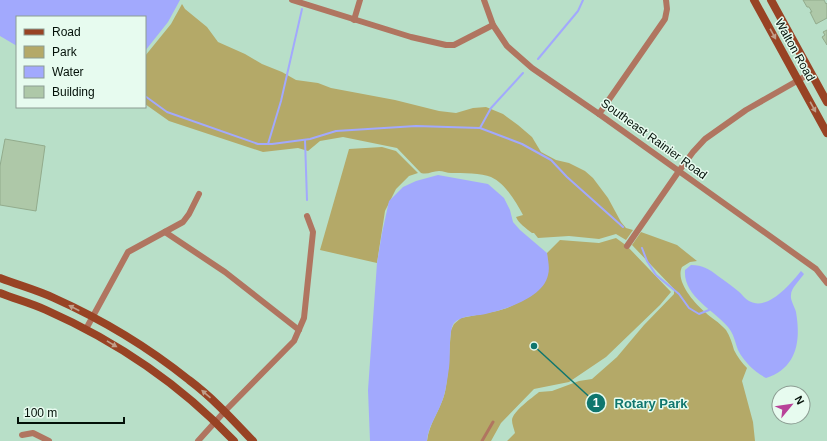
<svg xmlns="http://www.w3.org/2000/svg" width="827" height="441" font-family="Arial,sans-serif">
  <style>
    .green { fill: #b4a968 }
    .water { fill: #a2a9fd }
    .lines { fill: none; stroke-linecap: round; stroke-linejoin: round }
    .stream { stroke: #a2a9fd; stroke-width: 2 }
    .building { fill: #aec8a8; stroke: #92ab8c }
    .lane { stroke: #b07560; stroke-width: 3 }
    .street { stroke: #b07560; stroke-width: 6 }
    .secondary { stroke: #984324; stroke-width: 8 }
    .oneway { fill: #c09f8a }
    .labels { text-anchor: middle; stroke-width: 3; stroke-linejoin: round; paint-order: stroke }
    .street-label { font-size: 12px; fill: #031008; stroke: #e7fbef }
    .leader { fill: none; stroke: #0f766e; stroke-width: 1.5 }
    .callout-dot { fill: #0f766e; stroke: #e7fbef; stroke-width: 1.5 }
    .mark-label { font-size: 12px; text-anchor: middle; font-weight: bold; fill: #fff }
    .callout-label { font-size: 13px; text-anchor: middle; font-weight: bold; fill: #0f766e; stroke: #e7fbef; stroke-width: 3; stroke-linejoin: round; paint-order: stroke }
  </style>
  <rect width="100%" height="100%" fill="#b8dfc8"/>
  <g class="green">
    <path d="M182,4L185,9L207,27L218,42L245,54L262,64L282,72L296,80L318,83L331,88L395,100L439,111L456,113L473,108L486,107L503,114L518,125L532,137L541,152L556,160L569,163L585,171L593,178L608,198L621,222L626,228L633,230L626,240L616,234L599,239L569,236L538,238L534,233H532C526,228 519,224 516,217L523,215C516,202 506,184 491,177C482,173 462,173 451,173C447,173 443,171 439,171C432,171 428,175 421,173L397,148L343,137L320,141L308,151L298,148L263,152L169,121L145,104V56L171,24Z"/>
    <path d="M382,147L396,151L418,173L409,176L396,189L385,211L377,263L320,250L349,149Z"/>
    <path d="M641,232L677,245L697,261L690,262L682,267C675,281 694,303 705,312C711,318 719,322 726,330C730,336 732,343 734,350C737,356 742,363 747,368L742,381L753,422L755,441H507L515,433C514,429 512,424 512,420C513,411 532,398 539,392L552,391L579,381L592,379L617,357L644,325L674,294V289L632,245Z"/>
    <path d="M616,238L627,246L671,292L660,305L606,357L569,382L534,389L501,423L491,441H427C429,423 441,409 445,392C449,371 449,351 451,330L454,324L461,318L497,311L507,308L523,300L531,295L548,274L547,253L560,240L599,243Z"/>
  </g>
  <g class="water">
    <path d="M0,0H180L168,22L145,51V17H17V46L0,36Z"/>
    <path d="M438,175L488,184L504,198L510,210L513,222L520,230L547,253C548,260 550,268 548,275C543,299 501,311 480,315C471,316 461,316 454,323C448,332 451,357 449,368C447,380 446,393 441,404C436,417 428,427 427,441H370L368,390L377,263L382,233L389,201L403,187L416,181Z"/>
    <path d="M691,265C703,265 709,269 718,276C725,281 732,286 738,291C742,294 745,299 749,301C768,312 791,283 801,271L804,274C800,280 791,288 791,295C790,300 795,307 796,312C801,341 797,368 766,378C755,372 744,362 738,350C735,342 734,334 728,327C714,310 683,296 685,270Z"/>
  </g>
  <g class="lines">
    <g class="stream">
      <path d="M538,59L578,11L583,0"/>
      <path d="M145,96L167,112L258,144H272L310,139L336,131L416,126L480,128L522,144L551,160L567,177L623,227"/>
      <path d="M480,128L491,108L523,73"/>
      <path d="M305,140L307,200"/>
      <path d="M268,144L281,101L302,9"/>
      <path d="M642,248L647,261L656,275L679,294L689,308L699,314L709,310"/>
    </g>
  </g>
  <g class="building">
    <path d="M803,0H824L826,4L827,3V18L816,24L810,12H812L809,7H807Z"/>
    <path d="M827,30V45L822,37L825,35L823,32Z"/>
    <path d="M5,139L45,146L36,211L0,205V166Z"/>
  </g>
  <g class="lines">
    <path class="lane" d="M482,441L493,422"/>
    <g class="street">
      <path d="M292,0L411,37L446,45H454L493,25"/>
      <path d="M484,0L493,25L507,46L532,68L599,114L816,269L827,283"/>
      <path d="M354,20L360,0"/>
      <path d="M599,114L665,19L667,9L666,0"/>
      <path d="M165,232L225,272L299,330"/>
      <path d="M627,246L679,171L693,152L705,139L746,110L811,73"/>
      <path d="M86,329L128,252L183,222L189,214L199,194"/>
      <path d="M22,435L33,433L49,441"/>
      <path d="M198,441L225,411L294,341L304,318L313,232L307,216"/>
    </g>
    <g class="secondary">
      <path d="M754,0L827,133"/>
      <path d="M771,0L827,102"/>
      <path d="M0,278C18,285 37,290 54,298C101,319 149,348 189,380C213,398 233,420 253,441"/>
      <path d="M0,293C15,299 31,303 46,310C116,341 181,385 234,441"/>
    </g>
  </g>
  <defs><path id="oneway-solid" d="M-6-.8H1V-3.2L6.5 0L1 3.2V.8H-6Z"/></defs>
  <g class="oneway">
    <use href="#oneway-solid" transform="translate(773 34) rotate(61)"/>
    <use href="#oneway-solid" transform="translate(813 107) rotate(61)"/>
    <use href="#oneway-solid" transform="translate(74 308) rotate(-153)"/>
    <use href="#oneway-solid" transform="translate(112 344) rotate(31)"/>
    <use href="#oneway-solid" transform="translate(206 394) rotate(-139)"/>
  </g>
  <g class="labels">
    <g class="street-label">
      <text transform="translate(795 50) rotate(61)" y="4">Walton Road</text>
      <text transform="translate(654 139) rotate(36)" y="4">Southeast Rainier Road</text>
    </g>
  </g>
  <path class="leader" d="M534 346L596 403"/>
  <g class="callout-dot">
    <circle cx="534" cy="346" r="4"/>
    <circle cx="596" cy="403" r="10"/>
  </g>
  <g class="mark-label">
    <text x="596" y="407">1</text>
  </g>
  <g class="callout-label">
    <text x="651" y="408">Rotary Park</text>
  </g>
  <rect x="16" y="16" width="130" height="92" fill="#e7fbef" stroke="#8c9d93"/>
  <rect x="24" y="29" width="20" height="6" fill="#984324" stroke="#8c9d93"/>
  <text x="52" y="36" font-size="12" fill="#031008">Road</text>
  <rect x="24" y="46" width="20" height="12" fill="#b4a968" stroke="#8c9d93"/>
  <text x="52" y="56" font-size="12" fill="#031008">Park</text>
  <rect x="24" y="66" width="20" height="12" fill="#a2a9fd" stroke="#8c9d93"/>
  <text x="52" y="76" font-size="12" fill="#031008">Water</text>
  <rect x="24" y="86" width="20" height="12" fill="#aec8a8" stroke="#8c9d93"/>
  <text x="52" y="96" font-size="12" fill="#031008">Building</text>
  <g transform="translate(791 405) rotate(61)"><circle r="19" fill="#e7fbef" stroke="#8c9d93"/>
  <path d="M0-3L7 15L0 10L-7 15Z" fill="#b84299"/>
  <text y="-6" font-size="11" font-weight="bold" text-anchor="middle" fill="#031008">N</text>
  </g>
  <path d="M18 417v6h106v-6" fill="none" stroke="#031008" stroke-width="2"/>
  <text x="24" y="417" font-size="12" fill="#031008" stroke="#e7fbef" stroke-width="3" paint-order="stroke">100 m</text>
</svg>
